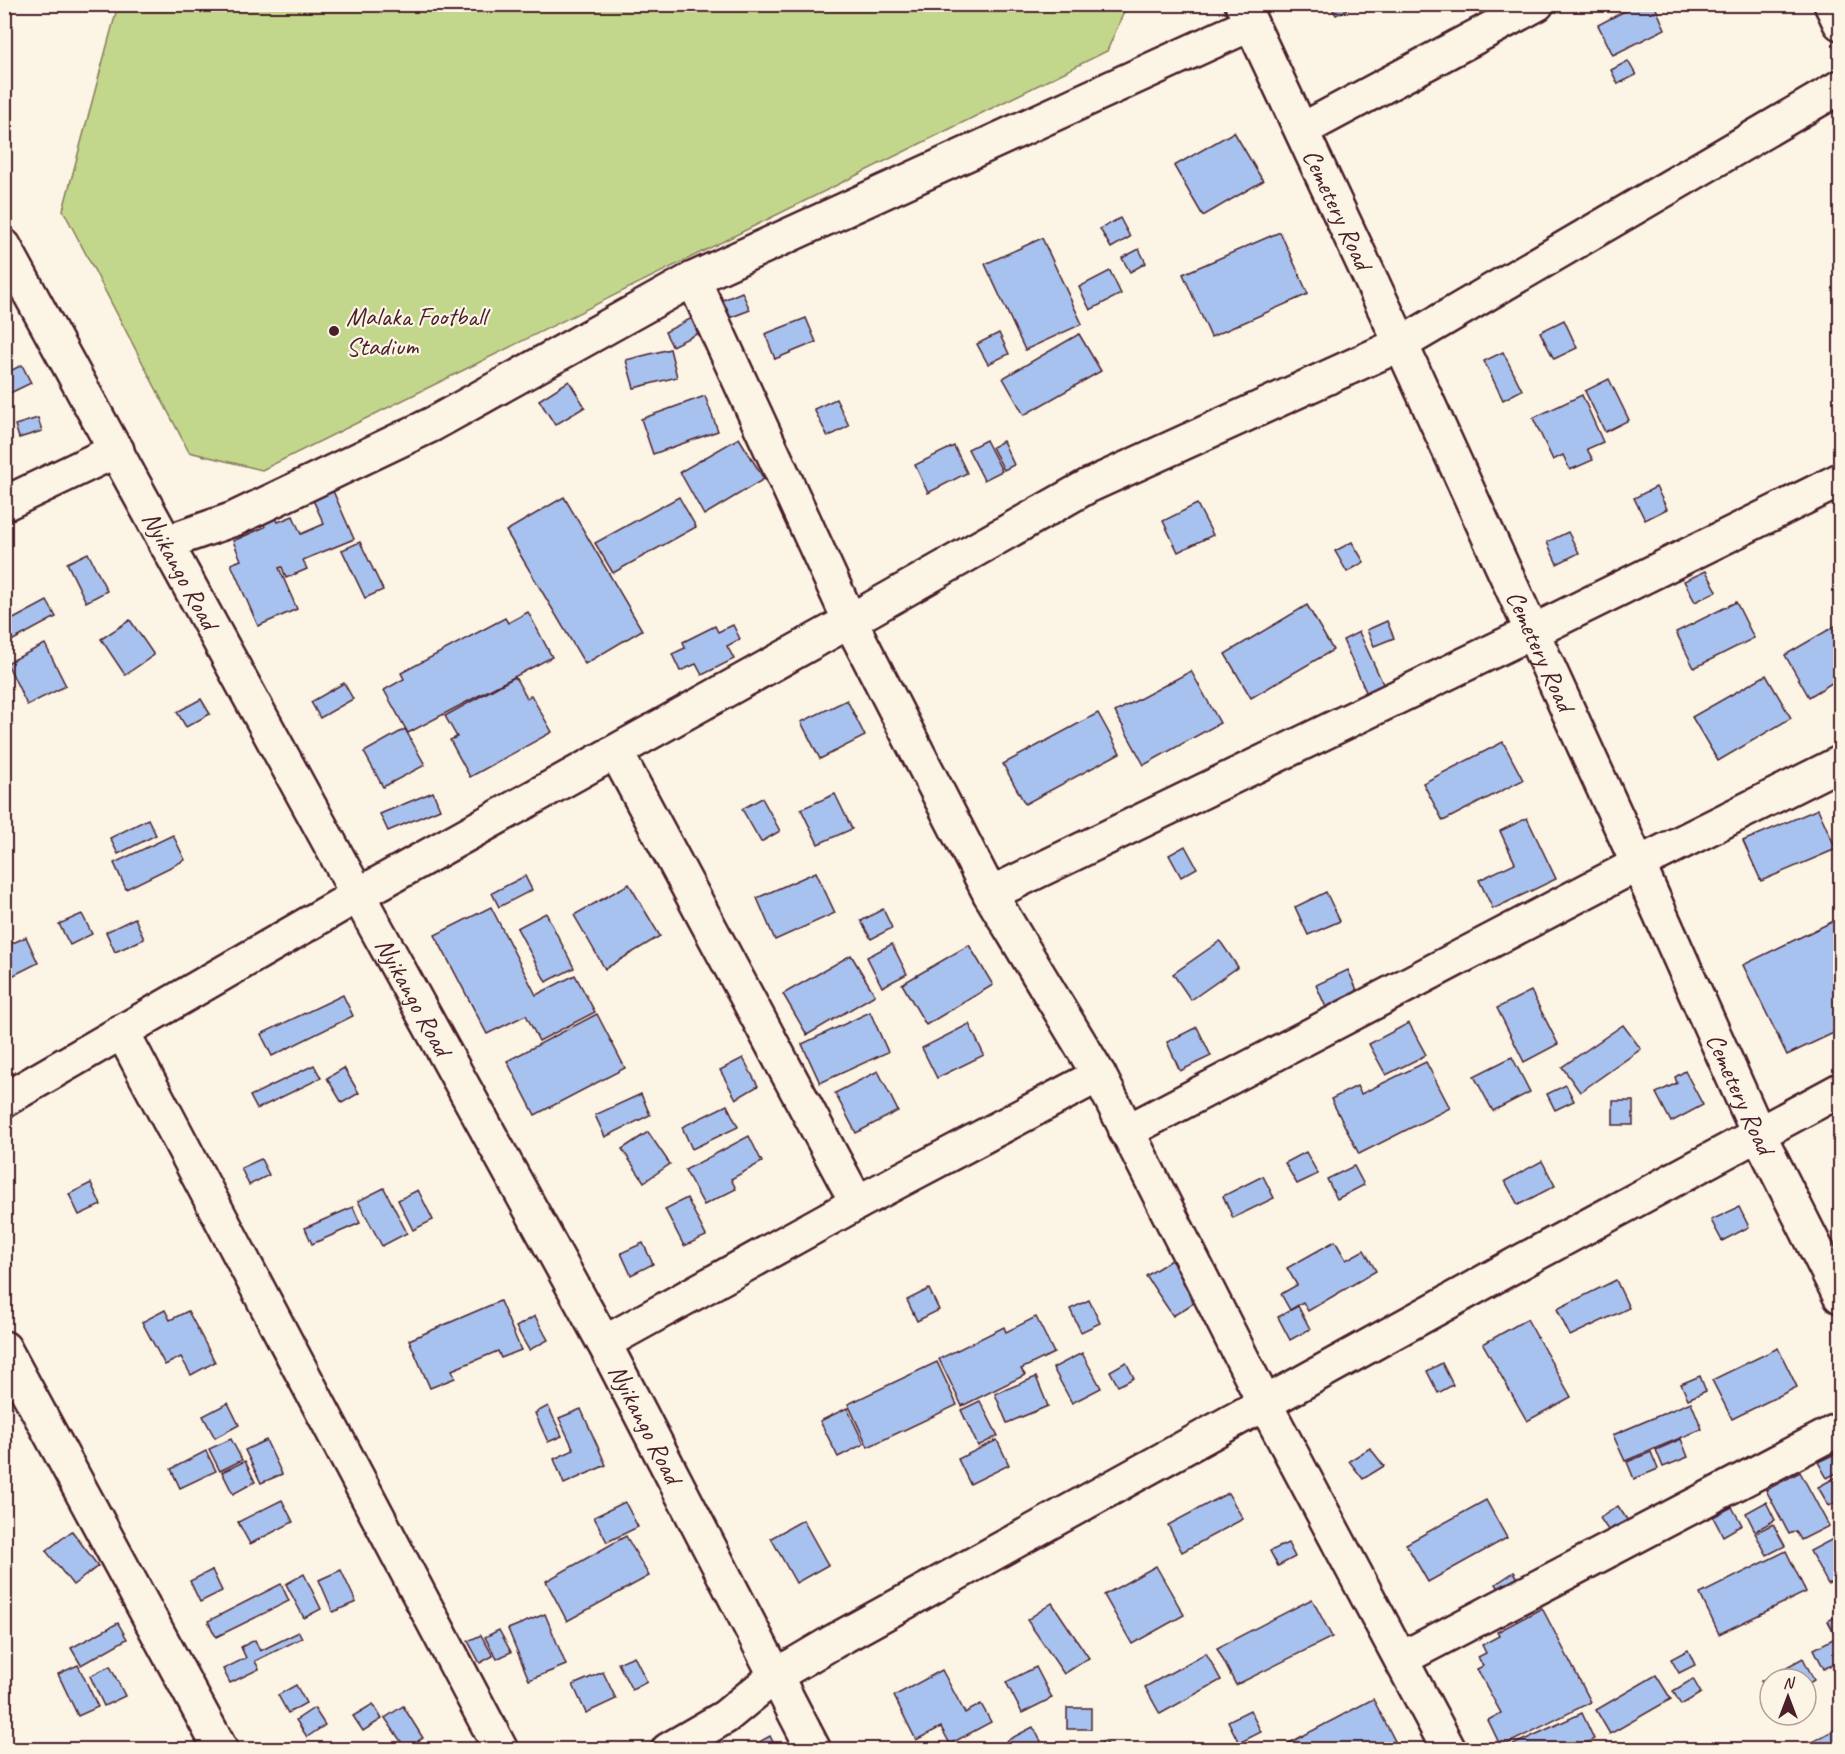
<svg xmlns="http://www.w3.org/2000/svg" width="1845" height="1754" font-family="Caveat,sans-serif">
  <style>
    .green { fill: #c3d78c; stroke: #867b5c; stroke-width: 1.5 }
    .building { fill: #a8c2ef; stroke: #4a1f2b; stroke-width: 1.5 }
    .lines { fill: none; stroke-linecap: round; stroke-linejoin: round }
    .minor-casing { stroke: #4a1f2b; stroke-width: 38 }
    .minor { stroke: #fcf5e5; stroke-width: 33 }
    .poi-dot { fill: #4a1f2b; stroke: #fcf5e5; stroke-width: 2 }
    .labels { text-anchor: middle; stroke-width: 4.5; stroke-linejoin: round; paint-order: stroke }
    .street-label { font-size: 26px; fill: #4a1f2b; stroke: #fcf5e5 }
    .poi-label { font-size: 26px; fill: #4a1f2b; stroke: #fcf5e5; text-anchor: start }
  </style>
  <rect width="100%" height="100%" fill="#fcf5e5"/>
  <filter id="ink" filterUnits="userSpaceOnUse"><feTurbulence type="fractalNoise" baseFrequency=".0167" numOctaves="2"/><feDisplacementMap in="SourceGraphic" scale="12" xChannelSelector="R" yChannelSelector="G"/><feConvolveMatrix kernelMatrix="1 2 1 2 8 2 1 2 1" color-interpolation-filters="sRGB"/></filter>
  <g filter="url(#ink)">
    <path class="green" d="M118,5V4L1127,5L1107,51L262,470L189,452L63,210Z"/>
    <g class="building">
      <path d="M1330,4H1357L1336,15Z"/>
      <path d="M1638,4H1654L1665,29L1613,55L1598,25Z"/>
      <path d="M1628,61L1636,75L1618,84L1611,70Z"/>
      <path d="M1234,132L1263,181L1203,216L1174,166Z"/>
      <path d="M1120,218L1130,237L1111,248L1100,229Z"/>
      <path d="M1280,232L1308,294L1211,337L1183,274Z"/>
      <path d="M1042,238L1082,324L1025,350L985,264Z"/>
      <path d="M1139,249L1146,263L1130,272L1122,258Z"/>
      <path d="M1110,271L1121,294L1090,310L1079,287Z"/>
      <path d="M742,292L750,310L724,320L716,303Z"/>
      <path d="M692,318L699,333L672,346L665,332Z"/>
      <path d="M806,318L816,342L775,359L765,334Z"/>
      <path d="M1564,320L1577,348L1554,359L1540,332Z"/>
      <path d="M999,333L1009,354L988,364L977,344Z"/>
      <path d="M1079,334L1101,371L1024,415L1003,378Z"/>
      <path d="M670,349L677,377L634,388L626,360Z"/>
      <path d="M1503,352L1522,390L1503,400L1484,361Z"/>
      <path d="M22,365L31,383L4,396V374Z"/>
      <path d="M1609,379L1629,420L1605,432L1585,391Z"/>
      <path d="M569,381L585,407L555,425L539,400Z"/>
      <path d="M1582,395L1603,442L1587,449L1593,460L1570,470L1563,455L1553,460L1533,418Z"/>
      <path d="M705,396L718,431L653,454L641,419Z"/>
      <path d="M836,399L849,426L828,437L814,409Z"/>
      <path d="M38,418L42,431L19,438L15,425Z"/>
      <path d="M739,438L764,479L704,515L680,472Z"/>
      <path d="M986,440L1002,471L984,480L968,449Z"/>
      <path d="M1003,441L1014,465L1004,470L992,447Z"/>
      <path d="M954,446L967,473L928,493L915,465Z"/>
      <path d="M1656,487L1667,509L1645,520L1634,498Z"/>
      <path d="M333,491L354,539L303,560L307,569L286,578L282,567L279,568L297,609L258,626L231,564L241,560L233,541L265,527L261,519L274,513L278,522L293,516L301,534L324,524L313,500Z"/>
      <path d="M564,497L642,630L585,664L506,531Z"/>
      <path d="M679,497L696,527L613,573L595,543Z"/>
      <path d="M1197,504L1213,535L1178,552L1163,521Z"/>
      <path d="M1568,532L1579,553L1557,564L1547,542Z"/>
      <path d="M360,542L383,590L365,598L342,550Z"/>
      <path d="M1352,542L1364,562L1347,572L1335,551Z"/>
      <path d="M88,553L107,591L86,602L67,563Z"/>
      <path d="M1706,571L1717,591L1695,602L1684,581Z"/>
      <path d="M47,601L56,617L4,645V624Z"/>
      <path d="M1736,602L1754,638L1694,668L1676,632Z"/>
      <path d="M1307,605L1333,650L1251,698L1225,654Z"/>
      <path d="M528,612L552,657L408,733L384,690L404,679L401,673L505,618L508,623Z"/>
      <path d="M130,620L154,655L125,675L101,639Z"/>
      <path d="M1387,621L1394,638L1374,646L1367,630Z"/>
      <path d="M1840,623V678L1809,697L1785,655Z"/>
      <path d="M733,625L740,639L727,646L734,659L702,675L696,664L680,671L672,654L685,648L683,642L715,626L718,632Z"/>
      <path d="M1359,632L1384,686L1367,694L1343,640Z"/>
      <path d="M45,644L66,686L27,705L7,663Z"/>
      <path d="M1191,671L1220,723L1144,765L1115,712Z"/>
      <path d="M1766,675L1791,718L1718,761L1692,717Z"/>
      <path d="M515,677L527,698L531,695L552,732L470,777L450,740L457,737L445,716Z"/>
      <path d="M344,683L353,699L320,718L311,702Z"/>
      <path d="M201,699L210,714L186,727L177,712Z"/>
      <path d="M847,700L865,736L820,759L801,722Z"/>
      <path d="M1098,713L1120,753L1025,804L1003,764Z"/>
      <path d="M405,729L425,765L383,787L364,752Z"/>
      <path d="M1503,742L1523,780L1443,821L1423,783Z"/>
      <path d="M433,792L440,809L388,831L380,814Z"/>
      <path d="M835,794L852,829L818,844L801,809Z"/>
      <path d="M762,798L780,831L761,842L742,809Z"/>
      <path d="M1818,809L1836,849L1761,881L1743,841Z"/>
      <path d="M1527,818L1556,879L1493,909L1479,880L1515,863L1500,831Z"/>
      <path d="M148,819L156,835L118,854L110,838Z"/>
      <path d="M173,835L185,860L126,889L114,863Z"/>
      <path d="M1185,846L1197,868L1181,877L1169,855Z"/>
      <path d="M816,872L835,913L775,940L757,898Z"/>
      <path d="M525,876L532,890L499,907L492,893Z"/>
      <path d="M629,884L660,936L605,969L574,915Z"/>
      <path d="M1326,892L1340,921L1308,935L1295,907Z"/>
      <path d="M491,907L536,995L575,975L595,1012L539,1041L526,1015L487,1034L435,935Z"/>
      <path d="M883,909L892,928L871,939L861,921Z"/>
      <path d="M546,913L574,968L546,982L517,928Z"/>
      <path d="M82,914L92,934L70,945L59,924Z"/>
      <path d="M135,918L144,939L115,952L106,932Z"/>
      <path d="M1840,918V1030L1787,1055L1743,965Z"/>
      <path d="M26,937L38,963L4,980V947Z"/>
      <path d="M1220,941L1238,967L1191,1000L1173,974Z"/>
      <path d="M892,944L907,974L882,987L867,957Z"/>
      <path d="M969,945L993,985L926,1025L902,984Z"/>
      <path d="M851,955L875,995L807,1035L783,994Z"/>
      <path d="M1348,970L1361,999L1329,1014L1316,985Z"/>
      <path d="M1531,991L1558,1044L1524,1062L1497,1008Z"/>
      <path d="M343,995L353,1016L272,1056L261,1034Z"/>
      <path d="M870,1012L888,1052L820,1083L802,1044Z"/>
      <path d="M597,1014L625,1068L535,1115L507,1061Z"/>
      <path d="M1409,1023L1426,1055L1386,1075L1369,1044Z"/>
      <path d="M969,1024L984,1055L937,1078L922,1048Z"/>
      <path d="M1623,1025L1641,1049L1580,1092L1562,1067Z"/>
      <path d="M1197,1027L1211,1056L1180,1071L1167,1042Z"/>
      <path d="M1512,1057L1530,1092L1493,1111L1474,1076Z"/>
      <path d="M743,1058L758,1086L736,1099L720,1070Z"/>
      <path d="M1426,1062L1450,1108L1359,1154L1331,1099L1357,1086L1361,1094Z"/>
      <path d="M314,1065L321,1078L257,1109L250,1096Z"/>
      <path d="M344,1068L359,1093L342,1103L327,1078Z"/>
      <path d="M878,1071L898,1111L856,1133L835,1093Z"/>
      <path d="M1685,1071L1703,1105L1671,1122L1656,1093L1677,1083L1675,1077Z"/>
      <path d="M1566,1085L1574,1101L1555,1110L1547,1094Z"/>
      <path d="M641,1094L650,1115L605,1137L595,1115Z"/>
      <rect x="1613" y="1101" width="20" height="24"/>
      <path d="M727,1105L738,1127L692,1149L682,1127Z"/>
      <path d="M648,1132L670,1164L644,1182L622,1149Z"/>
      <path d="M749,1136L762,1162L731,1179L736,1189L704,1205L685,1170Z"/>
      <path d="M1306,1152L1318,1174L1297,1184L1285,1163Z"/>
      <path d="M261,1159L269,1175L249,1185L241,1168Z"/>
      <path d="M1542,1161L1555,1186L1518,1205L1505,1181Z"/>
      <path d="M1354,1166L1364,1185L1337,1199L1327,1179Z"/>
      <path d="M1263,1176L1274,1198L1233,1218L1223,1196Z"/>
      <path d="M91,1183L101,1205L79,1215L69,1194Z"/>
      <path d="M384,1188L407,1233L382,1246L358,1201Z"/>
      <path d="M418,1190L433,1220L413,1230L398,1200Z"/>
      <path d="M687,1198L706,1236L684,1246L665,1209Z"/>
      <path d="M353,1207L360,1223L312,1244L305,1228Z"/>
      <path d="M1739,1207L1749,1227L1722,1241L1711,1220Z"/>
      <path d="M1335,1241L1346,1260L1364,1250L1376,1271L1308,1311L1303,1302L1290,1310L1281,1294L1297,1285L1287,1268Z"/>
      <path d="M643,1243L653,1264L631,1275L621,1253Z"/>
      <path d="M1171,1260L1197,1301L1173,1316L1146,1276Z"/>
      <path d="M1616,1280L1629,1308L1570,1336L1557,1309Z"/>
      <path d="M929,1289L939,1310L917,1321L907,1300Z"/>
      <path d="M1089,1300L1100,1323L1081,1332L1070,1309Z"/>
      <path d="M500,1301L521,1350L501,1358L498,1351L452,1370L455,1378L430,1388L409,1340Z"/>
      <path d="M1298,1306L1310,1329L1290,1340L1278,1317Z"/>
      <path d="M165,1310L170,1320L188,1311L215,1362L191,1375L181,1357L165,1365L142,1322Z"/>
      <path d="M535,1316L548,1340L529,1350L516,1327Z"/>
      <path d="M1036,1317L1054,1353L1021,1369L1025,1375L962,1406L939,1359L1004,1327L1006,1332Z"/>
      <path d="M1527,1319L1571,1397L1527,1421L1483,1344Z"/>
      <path d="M1778,1348L1797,1387L1732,1419L1712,1380Z"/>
      <path d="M1082,1353L1101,1388L1072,1403L1053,1368Z"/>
      <path d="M937,1362L957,1405L868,1447L848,1404Z"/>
      <path d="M1126,1362L1134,1378L1118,1386L1110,1371Z"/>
      <path d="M1442,1363L1453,1385L1438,1393L1427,1371Z"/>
      <path d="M1700,1376L1706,1391L1688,1399L1681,1384Z"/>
      <path d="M1036,1377L1048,1406L1007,1423L995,1394Z"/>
      <path d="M980,1401L998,1436L978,1446L961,1410Z"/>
      <path d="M1691,1402L1702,1429L1625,1461L1613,1435Z"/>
      <path d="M228,1403L239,1425L215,1438L203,1416Z"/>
      <path d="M548,1406L562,1436L548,1442L535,1413Z"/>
      <path d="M847,1408L864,1444L838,1457L820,1421Z"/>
      <path d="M581,1409L606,1465L564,1484L554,1459L574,1450L559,1418Z"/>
      <path d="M231,1439L242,1460L220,1471L209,1449Z"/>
      <path d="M1681,1439L1688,1457L1663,1467L1656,1450Z"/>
      <path d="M266,1440L282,1474L261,1483L245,1450Z"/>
      <path d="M997,1440L1009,1465L970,1484L958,1459Z"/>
      <path d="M1370,1448L1384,1466L1363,1479L1349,1461Z"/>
      <path d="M206,1451L216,1471L180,1488L171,1469Z"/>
      <path d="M1651,1452L1658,1469L1634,1479L1627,1462Z"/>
      <path d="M1837,1453L1840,1459V1471L1827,1478L1818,1462Z"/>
      <path d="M245,1461L255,1482L233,1494L222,1472Z"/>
      <path d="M1800,1472L1829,1526L1801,1540L1796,1531L1789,1534L1766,1490Z"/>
      <path d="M1840,1475V1500L1829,1506L1818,1487Z"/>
      <path d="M1228,1493L1243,1519L1182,1552L1168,1525Z"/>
      <path d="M282,1500L293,1522L250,1544L238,1522Z"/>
      <path d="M1486,1500L1507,1538L1428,1582L1406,1544Z"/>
      <path d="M625,1502L638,1527L607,1542L594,1517Z"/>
      <path d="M1766,1502L1775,1520L1755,1531L1746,1513Z"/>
      <path d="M1618,1506L1632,1527L1614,1539L1600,1518Z"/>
      <path d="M1732,1507L1742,1525L1723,1536L1713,1517Z"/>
      <path d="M803,1520L828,1565L796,1583L771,1538Z"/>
      <path d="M1773,1524L1785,1546L1767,1555L1755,1533Z"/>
      <path d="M72,1531L98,1566L73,1585L46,1551Z"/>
      <path d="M626,1536L649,1576L567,1621L546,1581Z"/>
      <path d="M1833,1539L1840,1553V1577L1828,1584L1810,1551Z"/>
      <path d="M1288,1543L1295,1557L1278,1566L1270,1551Z"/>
      <path d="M1786,1551L1806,1592L1719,1634L1700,1594Z"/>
      <path d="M1156,1566L1184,1615L1132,1644L1104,1595Z"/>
      <path d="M212,1570L222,1591L200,1602L190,1581Z"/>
      <path d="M341,1570L356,1602L333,1612L319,1580Z"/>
      <path d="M1514,1572L1525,1589L1507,1601L1496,1584Z"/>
      <path d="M304,1574L321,1609L304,1618L286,1584Z"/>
      <path d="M281,1584L289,1601L216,1637L208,1621Z"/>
      <path d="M1312,1599L1332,1637L1236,1685L1217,1648Z"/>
      <path d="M1052,1603L1089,1658L1064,1674L1027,1620Z"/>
      <path d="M1542,1608L1591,1702L1501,1747L1488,1720L1501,1713L1477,1669L1483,1666L1478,1657L1486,1653L1482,1645L1499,1636L1497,1632Z"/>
      <path d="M545,1614L566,1665L529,1680L508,1629Z"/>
      <path d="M1840,1614V1644L1828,1621Z"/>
      <path d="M118,1623L127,1639L81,1665L71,1648Z"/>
      <path d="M499,1630L511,1652L497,1659L485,1637Z"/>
      <path d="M299,1632L302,1638L255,1661L259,1669L230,1683L223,1669L246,1658L241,1647L255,1640L260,1651Z"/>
      <path d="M481,1635L493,1656L480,1663L468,1641Z"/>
      <path d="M1833,1639L1840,1654V1660L1824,1669L1814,1649Z"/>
      <path d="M1688,1650L1695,1665L1679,1673L1671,1659Z"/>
      <path d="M1206,1653L1221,1680L1160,1714L1145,1687Z"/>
      <path d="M634,1656L647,1682L632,1690L618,1663Z"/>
      <path d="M1803,1658L1814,1680L1806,1685V1679H1770V1697L1761,1681Z"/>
      <path d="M78,1665L98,1707L78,1716L58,1674Z"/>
      <path d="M110,1666L125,1696L104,1706L90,1676Z"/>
      <path d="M1036,1667L1052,1698L1022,1713L1006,1682Z"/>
      <path d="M942,1670L965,1713L981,1704L991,1722L950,1744L941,1727L916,1740L894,1696Z"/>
      <path d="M603,1672L616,1699L586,1713L573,1685Z"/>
      <path d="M1656,1675L1671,1699L1610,1734L1596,1710Z"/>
      <path d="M1693,1679L1701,1693L1681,1705L1673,1691Z"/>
      <path d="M296,1685L306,1703L288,1713L278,1695Z"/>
      <path d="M1373,1699L1395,1741L1379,1750H1293L1289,1743Z"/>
      <path d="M373,1704L382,1719L363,1731L353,1716Z"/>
      <path d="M403,1706L423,1738L406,1749L385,1718Z"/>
      <path d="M314,1708L325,1725L307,1737L296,1720Z"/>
      <rect x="1067" y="1708" width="24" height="21"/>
      <path d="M1250,1710L1261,1732L1239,1743L1228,1721Z"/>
      <path d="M1582,1713L1594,1739L1571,1750H1502Z"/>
      <path d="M1033,1727L1042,1743L1030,1750H1010L1006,1741Z"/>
      <path d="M1840,1727V1750H1797Z"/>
      <path d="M770,1736L777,1750H745Z"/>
      <path d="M1105,1741L1109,1750H1087Z"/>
    </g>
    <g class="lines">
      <g class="minor-casing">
        <g id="minor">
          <path id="s1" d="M1242,4L1401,344L1638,864L1758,1133L1840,1296"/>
          <path d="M1831,4L1840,23"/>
          <path d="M1302,130L1537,4"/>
          <path id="s2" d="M4,246L358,895L604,1343L814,1750"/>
          <path d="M693,279L850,621L990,894L1099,1075L1265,1404L1449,1750"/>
          <path d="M4,504L117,450"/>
          <path d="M165,543L234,519L433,424L693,279L1251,24"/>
          <path d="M616,752L857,1203"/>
          <path d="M990,894L1532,632L1840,480"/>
          <path d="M122,1031L501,1750"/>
          <path d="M4,1100L358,895L850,621L1088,486L1401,344L1840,87"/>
          <path d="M1126,1132L1638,864L1840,763"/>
          <path d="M604,1343L857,1203L1099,1075"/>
          <path d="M4,1348L221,1750"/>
          <path d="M1401,1659L1840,1429"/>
          <path d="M668,1750L725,1717L775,1676L831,1643L1515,1265L1840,1090"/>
        </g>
      </g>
      <use href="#minor" class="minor"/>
    </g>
  </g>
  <circle class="poi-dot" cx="334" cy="331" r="6"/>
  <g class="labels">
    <g class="street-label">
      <text dy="9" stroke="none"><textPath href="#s1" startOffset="226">Cemetery Road</textPath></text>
      <text dy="9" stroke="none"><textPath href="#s2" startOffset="369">Nyikango Road</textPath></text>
      <text dy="9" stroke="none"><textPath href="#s1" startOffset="712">Cemetery Road</textPath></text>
      <text dy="9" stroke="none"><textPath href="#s2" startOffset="855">Nyikango Road</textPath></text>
      <text dy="9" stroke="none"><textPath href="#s1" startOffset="1198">Cemetery Road</textPath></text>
      <text dy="9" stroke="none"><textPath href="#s2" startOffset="1341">Nyikango Road</textPath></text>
    </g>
    <g class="poi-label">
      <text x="346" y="325">Malaka Football<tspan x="346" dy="30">Stadium</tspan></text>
    </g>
  </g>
  <rect width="1845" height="1754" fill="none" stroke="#fcf5e5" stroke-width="24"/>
  <rect x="12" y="12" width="1821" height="1730" fill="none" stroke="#4a1f2b" stroke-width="2" filter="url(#ink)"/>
  <g transform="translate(1788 1697)"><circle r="28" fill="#fcf5e5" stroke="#b59f9b" stroke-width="1.5"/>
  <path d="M0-4.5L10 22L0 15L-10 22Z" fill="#4a1f2b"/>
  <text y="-9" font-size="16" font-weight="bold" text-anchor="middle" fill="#4a1f2b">N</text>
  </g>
</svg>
